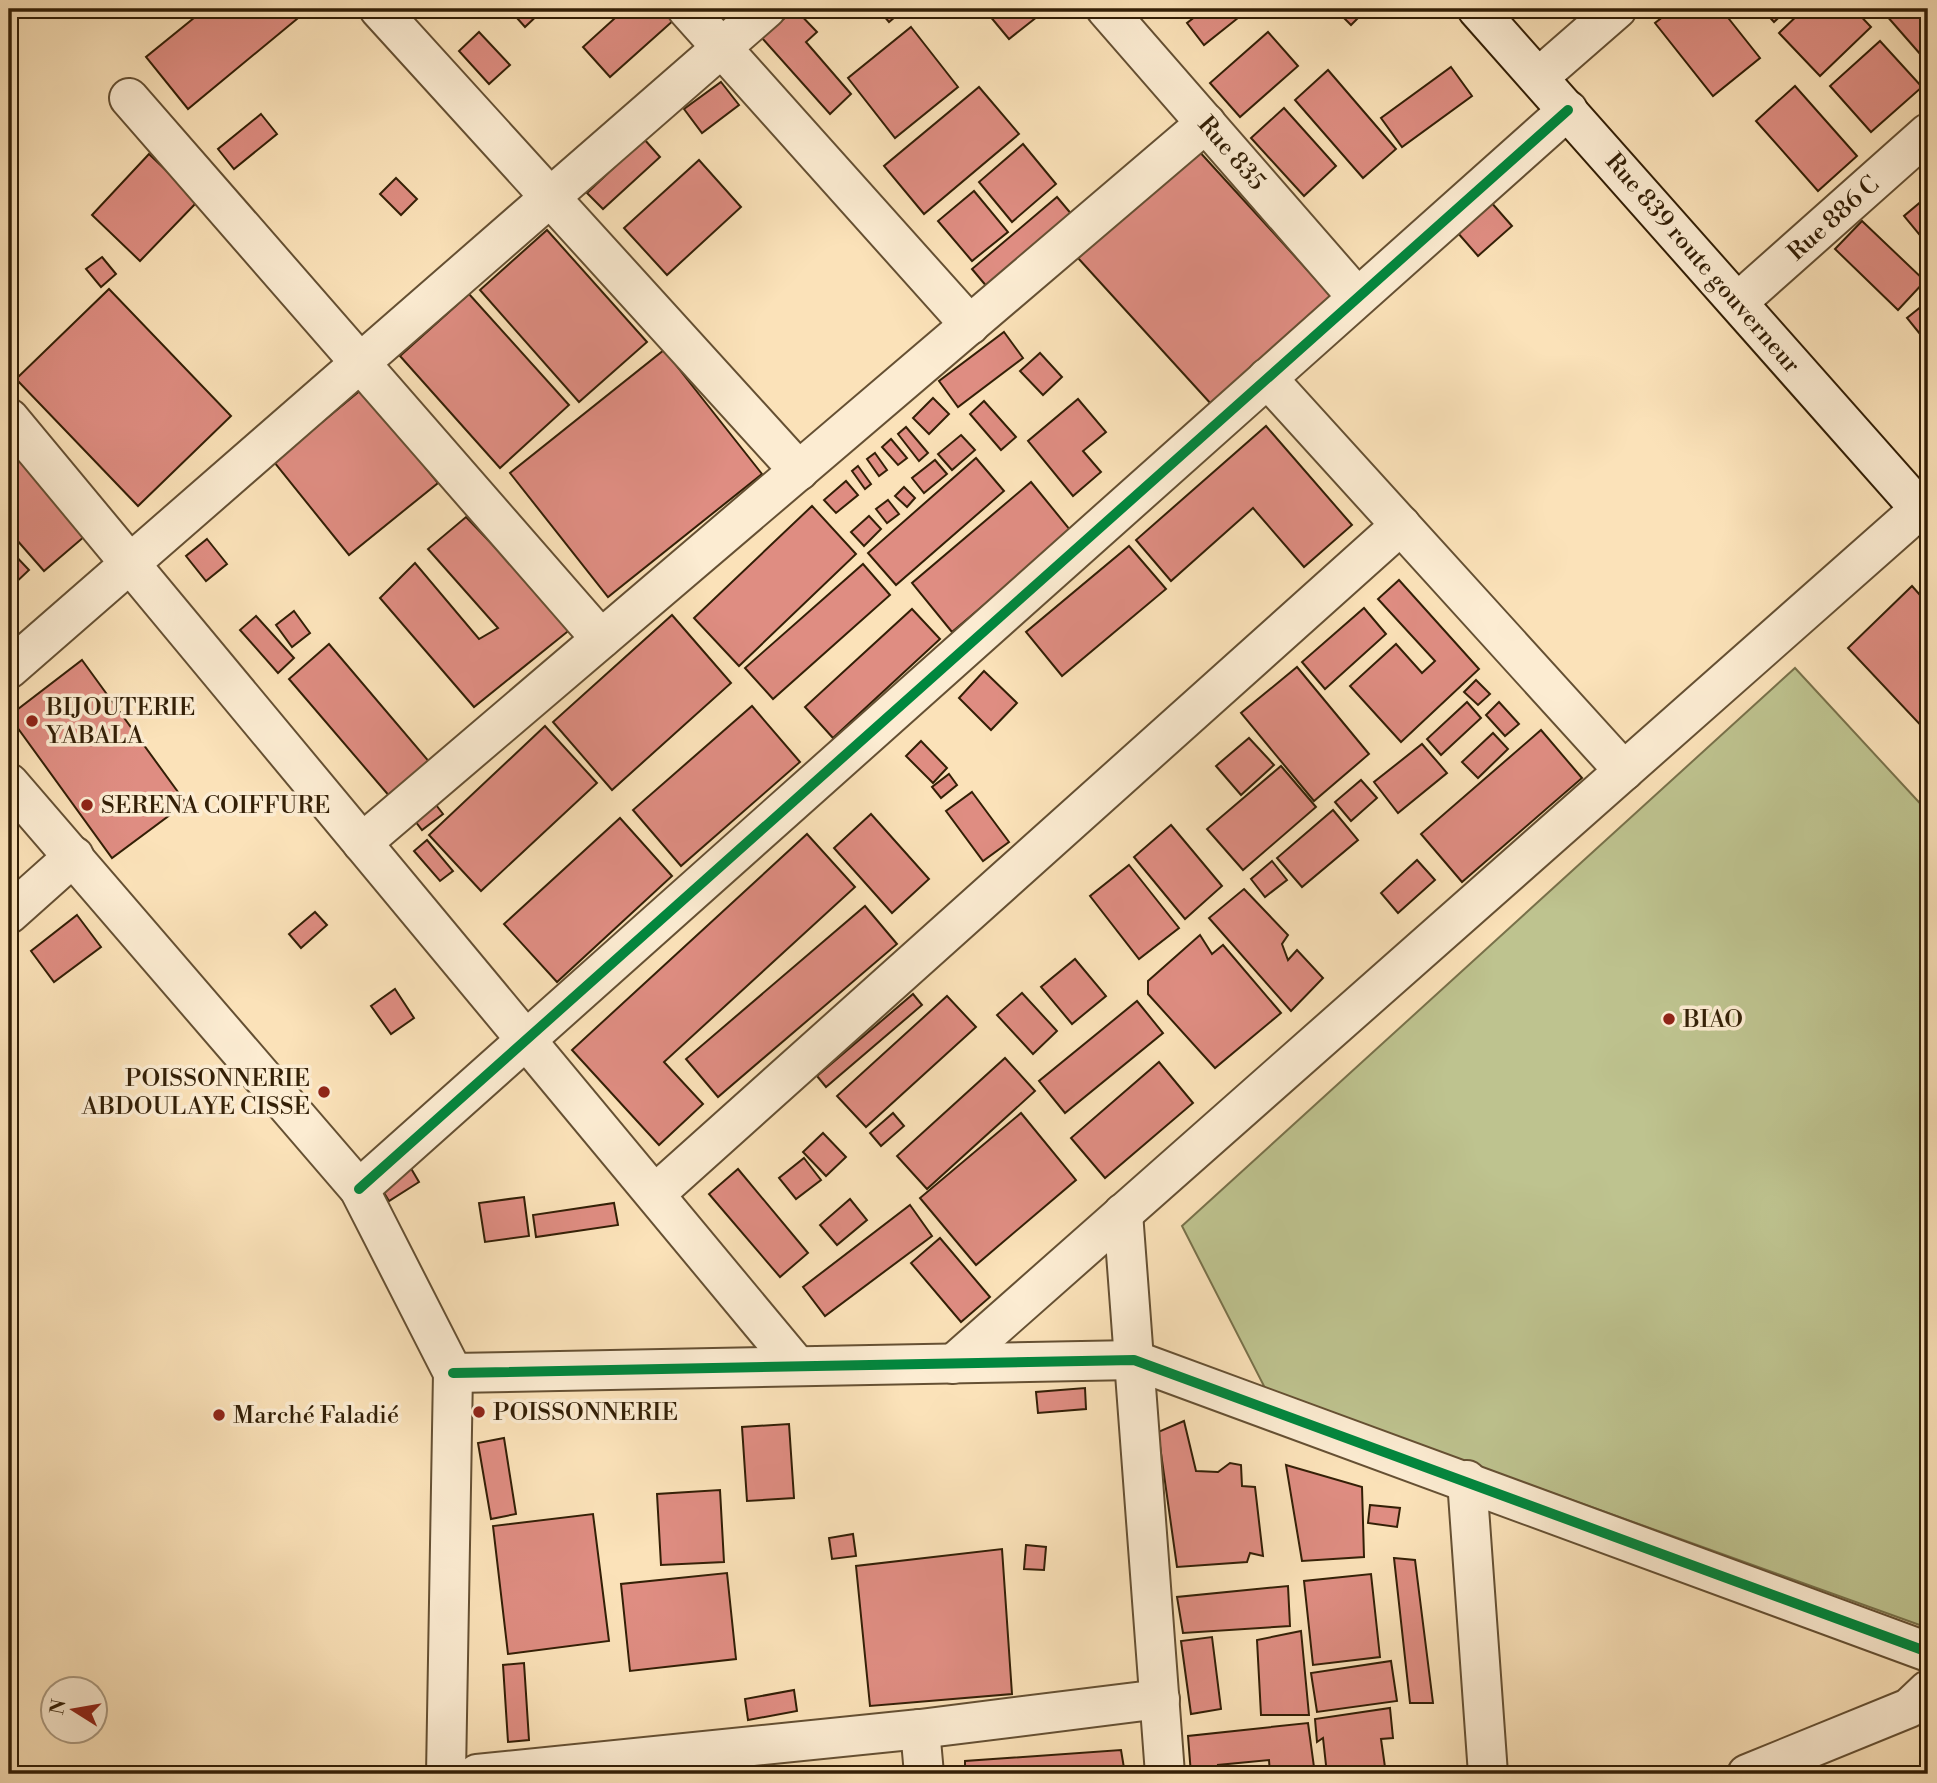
<svg xmlns="http://www.w3.org/2000/svg" width="1937" height="1783" font-family="'Libre Bodoni',serif">
  <style>
    .green { fill: #bec38f; stroke: #78714a; stroke-width: 2 }
    .building { fill: #df8d82; stroke: #331f06; stroke-width: 2 }
    .lines { fill: none; stroke-linecap: round; stroke-linejoin: round }
    .street-casing { stroke: #655033; stroke-width: 42 }
    .secondary-casing { stroke: #331f06; stroke-width: 42 }
    .street { stroke: #fcecd2; stroke-width: 38 }
    .secondary { stroke: #fcecd2; stroke-width: 38 }
    .cycleway-casing { stroke: #fcecd2; stroke-width: 15 }
    .cycleway { stroke: #00873e; stroke-width: 10 }
    .poi-dot { fill: #8f2418; stroke: #fcecd2; stroke-width: 2.5 }
    .labels { text-anchor: middle; stroke-width: 7; stroke-linejoin: round; paint-order: stroke }
    .street-label { font-size: 24px; fill: #331f06; stroke: #fcecd2 }
    .poi-label { font-size: 24px; fill: #331f06; stroke: #fcecd2; text-anchor: start }
  </style>
  <rect width="100%" height="100%" fill="#fbe2b9"/>
  <filter id="stains"><feTurbulence type="fractalNoise" baseFrequency=".00286" numOctaves="4"/><feColorMatrix values="0 0 0 0 .2 0 0 0 0 .09 0 0 0 0 .02 0 0 0 .5 -.17"/></filter>
  <radialGradient id="worn" r=".72"><stop offset=".6" stop-color="#630" stop-opacity="0"/><stop offset="1" stop-color="#630" stop-opacity=".3"/></radialGradient>
  <path class="green" d="M1795,668L1928,812V1628L1266,1390L1182,1226Z"/>
  <g class="building">
    <path d="M205,9H309L188,109L146,57Z"/>
    <path d="M509,9H544L525,27Z"/>
    <path d="M625,9H665L675,19L610,77L583,47Z"/>
    <path d="M795,9L817,32L806,42L851,94L830,114L762,38Z"/>
    <path d="M878,9H898L901,12L889,22Z"/>
    <path d="M984,9H1047L1009,39Z"/>
    <path d="M1205,9H1247L1248,10L1204,45L1187,23Z"/>
    <path d="M1335,9H1367L1351,25Z"/>
    <path d="M1673,9H1721L1760,58L1713,96L1655,23Z"/>
    <path d="M1762,9H1788L1774,22Z"/>
    <path d="M1804,9H1854L1871,27L1820,76L1779,33Z"/>
    <path d="M1893,9H1928V63L1886,15Z"/>
    <path d="M911,27L958,87L895,138L848,78Z"/>
    <path d="M479,32L510,65L489,84L459,51Z"/>
    <path d="M1268,32L1298,66L1240,117L1210,83Z"/>
    <path d="M1880,41L1922,87L1871,132L1830,86Z"/>
    <path d="M1451,67L1472,96L1402,147L1381,118Z"/>
    <path d="M1328,70L1396,149L1363,178L1295,100Z"/>
    <path d="M721,82L739,105L702,133L684,109Z"/>
    <path d="M1795,86L1857,156L1818,191L1756,121Z"/>
    <path d="M979,87L1019,134L924,214L884,166Z"/>
    <path d="M1284,108L1336,166L1304,196L1251,138Z"/>
    <path d="M261,114L277,134L234,169L218,149Z"/>
    <path d="M644,139L660,157L603,209L587,193Z"/>
    <path d="M1023,144L1056,184L1012,222L979,182Z"/>
    <path d="M1197,149L1331,296L1212,405L1078,258Z"/>
    <path d="M149,154L198,201L140,261L92,215Z"/>
    <path d="M699,160L741,207L667,275L624,228Z"/>
    <path d="M396,178L417,199L401,215L380,194Z"/>
    <path d="M974,191L1008,232L972,261L938,221Z"/>
    <path d="M1057,197L1078,222L993,294L972,269Z"/>
    <path d="M1923,200L1928,206V245L1904,216Z"/>
    <path d="M1490,201L1512,226L1478,256L1457,232Z"/>
    <path d="M1862,221L1925,281L1898,310L1835,249Z"/>
    <path d="M547,230L647,342L579,402L480,290Z"/>
    <path d="M102,257L116,274L101,287L86,269Z"/>
    <path d="M109,289L231,416L138,506L16,379Z"/>
    <path d="M469,294L569,405L500,468L400,356Z"/>
    <path d="M1928,301V327L1920,334L1907,318Z"/>
    <path d="M1004,332L1023,358L958,407L939,381Z"/>
    <path d="M664,350L762,474L608,597L510,473Z"/>
    <path d="M1040,353L1062,377L1043,395L1020,371Z"/>
    <path d="M362,389L438,483L349,555L274,462Z"/>
    <path d="M933,398L949,414L929,434L913,418Z"/>
    <path d="M1078,399L1106,432L1083,451L1101,472L1073,496L1028,441Z"/>
    <path d="M984,401L1016,437L1001,450L970,414Z"/>
    <path d="M1266,426L1352,525L1304,567L1253,508L1171,581L1136,540Z"/>
    <path d="M906,427L928,453L919,461L898,434Z"/>
    <path d="M961,435L975,450L952,470L938,454Z"/>
    <path d="M891,439L907,458L898,465L882,447Z"/>
    <path d="M9,448L85,536L44,571L9,531Z"/>
    <path d="M875,453L887,470L879,476L867,459Z"/>
    <path d="M976,458L1004,491L896,585L868,553Z"/>
    <path d="M935,460L947,474L924,493L912,478Z"/>
    <path d="M858,466L871,484L865,489L852,471Z"/>
    <path d="M846,481L858,495L836,513L824,500Z"/>
    <path d="M1031,482L1071,531L952,632L912,583Z"/>
    <path d="M904,487L915,498L907,507L895,496Z"/>
    <path d="M888,500L899,514L887,523L876,509Z"/>
    <path d="M812,506L856,554L739,666L694,618Z"/>
    <path d="M869,516L881,529L864,546L851,532Z"/>
    <path d="M466,517L572,628L474,707L380,598L415,563L479,639L498,628L428,549Z"/>
    <path d="M207,539L227,564L206,581L186,556Z"/>
    <path d="M1129,546L1166,589L1062,676L1026,632Z"/>
    <path d="M9,549L29,570L9,589Z"/>
    <path d="M863,564L890,595L773,699L745,668Z"/>
    <path d="M1399,580L1479,669L1401,742L1350,686L1396,644L1422,673L1435,661L1378,599Z"/>
    <path d="M1912,586L1928,604V733L1848,648Z"/>
    <path d="M1364,608L1386,634L1325,689L1302,662Z"/>
    <path d="M912,609L940,639L833,738L805,707Z"/>
    <path d="M294,611L310,633L292,647L276,625Z"/>
    <path d="M672,615L731,683L612,790L553,722Z"/>
    <path d="M256,616L294,658L278,673L240,630Z"/>
    <path d="M329,644L431,764L391,798L289,679Z"/>
    <path d="M82,660L186,803L112,858L9,716Z"/>
    <path d="M1297,667L1369,754L1314,801L1241,713Z"/>
    <path d="M984,671L1017,703L991,730L959,698Z"/>
    <path d="M1476,680L1490,694L1478,705L1464,692Z"/>
    <path d="M1467,702L1481,718L1441,755L1427,739Z"/>
    <path d="M1499,702L1519,724L1505,736L1486,715Z"/>
    <path d="M752,706L800,762L681,866L633,810Z"/>
    <path d="M545,726L597,783L481,891L429,835Z"/>
    <path d="M1541,730L1582,778L1462,882L1421,834Z"/>
    <path d="M1493,733L1508,749L1478,778L1462,762Z"/>
    <path d="M1249,738L1274,765L1241,795L1216,766Z"/>
    <path d="M921,741L947,768L933,783L906,756Z"/>
    <path d="M1422,744L1447,773L1398,813L1374,782Z"/>
    <path d="M1281,766L1316,807L1243,870L1207,829Z"/>
    <path d="M949,774L957,785L941,798L932,787Z"/>
    <path d="M1361,780L1377,798L1351,821L1335,802Z"/>
    <path d="M972,792L1009,842L983,861L946,811Z"/>
    <path d="M433,801L443,814L422,830L412,817Z"/>
    <path d="M1333,810L1358,840L1302,887L1277,858Z"/>
    <path d="M871,814L929,879L892,913L834,848Z"/>
    <path d="M620,818L672,876L557,982L504,924Z"/>
    <path d="M1171,825L1222,886L1185,919L1134,857Z"/>
    <path d="M807,834L855,887L664,1062L703,1104L659,1145L572,1050Z"/>
    <path d="M427,840L453,871L440,881L414,851Z"/>
    <path d="M1417,860L1435,880L1398,913L1381,893Z"/>
    <path d="M1272,861L1287,880L1265,897L1251,879Z"/>
    <path d="M1129,865L1179,928L1139,959L1090,896Z"/>
    <path d="M1244,889L1288,935L1282,944L1288,960L1297,950L1323,978L1291,1011L1209,918Z"/>
    <path d="M865,906L897,944L718,1097L686,1059Z"/>
    <path d="M315,912L327,925L301,948L289,934Z"/>
    <path d="M77,915L101,947L54,982L31,951Z"/>
    <path d="M1200,935L1212,954L1223,945L1281,1013L1215,1068L1148,994V981Z"/>
    <path d="M1075,959L1106,996L1072,1024L1041,987Z"/>
    <path d="M395,989L414,1018L391,1034L371,1006Z"/>
    <path d="M1022,993L1057,1031L1033,1054L997,1015Z"/>
    <path d="M913,994L922,1005L826,1087L817,1076Z"/>
    <path d="M947,996L976,1027L866,1127L837,1096Z"/>
    <path d="M1137,1001L1163,1033L1065,1113L1039,1081Z"/>
    <path d="M1005,1058L1035,1091L927,1189L897,1156Z"/>
    <path d="M1159,1062L1193,1103L1105,1178L1071,1138Z"/>
    <path d="M893,1113L904,1126L881,1146L870,1133Z"/>
    <path d="M1021,1113L1076,1180L976,1265L920,1198Z"/>
    <path d="M823,1133L846,1157L826,1176L803,1152Z"/>
    <path d="M804,1158L821,1180L796,1199L779,1178Z"/>
    <path d="M409,1165L419,1182L389,1201L378,1183Z"/>
    <path d="M738,1169L808,1253L780,1277L709,1194Z"/>
    <path d="M524,1197L529,1236L485,1242L479,1203Z"/>
    <path d="M850,1199L867,1220L837,1245L820,1225Z"/>
    <path d="M614,1203L618,1225L536,1237L533,1215Z"/>
    <path d="M910,1205L932,1236L825,1316L803,1287Z"/>
    <path d="M940,1238L990,1297L961,1322L911,1263Z"/>
    <path d="M1085,1388L1086,1409L1038,1413L1036,1392Z"/>
    <path d="M1184,1421L1196,1471L1218,1472L1230,1463L1241,1465L1242,1486L1255,1487L1263,1556L1250,1553L1247,1562L1177,1567L1158,1432Z"/>
    <path d="M789,1424L794,1498L747,1501L742,1427Z"/>
    <path d="M504,1438L516,1514L491,1519L478,1443Z"/>
    <path d="M1286,1465L1362,1487L1364,1557L1302,1561Z"/>
    <path d="M720,1490L724,1562L661,1565L657,1494Z"/>
    <path d="M1370,1505L1400,1508L1397,1527L1368,1523Z"/>
    <path d="M593,1514L609,1641L508,1654L493,1526Z"/>
    <path d="M853,1534L856,1556L832,1559L829,1538Z"/>
    <path d="M1026,1545L1046,1547L1044,1570L1024,1569Z"/>
    <path d="M1002,1549L1012,1694L870,1706L856,1566Z"/>
    <path d="M1394,1558L1415,1560L1433,1703H1410Z"/>
    <path d="M727,1573L736,1659L630,1671L621,1584Z"/>
    <path d="M1371,1574L1380,1657L1313,1665L1304,1581Z"/>
    <path d="M1288,1586L1290,1626L1183,1633L1177,1597Z"/>
    <path d="M1301,1631L1309,1715H1261L1257,1640Z"/>
    <path d="M1212,1637L1221,1709L1191,1714L1181,1641Z"/>
    <path d="M1391,1661L1397,1701L1317,1712L1311,1673Z"/>
    <path d="M524,1663L529,1740L508,1742L503,1665Z"/>
    <path d="M794,1690L797,1711L748,1720L745,1699Z"/>
    <path d="M1390,1708L1393,1738L1381,1739L1386,1774H1327L1323,1738L1317,1742L1315,1719Z"/>
    <path d="M1308,1723L1314,1767L1305,1774H1270L1269,1760L1218,1765L1219,1774H1191L1188,1736Z"/>
    <path d="M1121,1750L1125,1774H965V1761Z"/>
  </g>
  <g class="lines">
    <g class="street-casing">
      <g id="street">
        <path d="M379,9L799,471"/>
        <path d="M687,9L970,325"/>
        <path d="M1106,9L1357,297"/>
        <path d="M1539,77L1617,9"/>
        <path d="M129,98L601,639"/>
        <path d="M1738,302L1928,133"/>
        <path d="M1267,378L1624,771"/>
        <path d="M9,418L797,1366"/>
        <path d="M9,669L766,9"/>
        <path d="M9,783L359,1189L453,1373L446,1774"/>
        <path d="M362,843L1206,123"/>
        <path d="M9,914L74,856"/>
        <path d="M359,1189L1568,110"/>
        <path d="M655,1194L1401,525"/>
        <path d="M1123,1213L1165,1774"/>
        <path d="M953,1364L1920,509"/>
        <path d="M453,1373L1134,1360L1928,1652"/>
        <path d="M1467,1480L1488,1774"/>
        <path d="M920,1729L924,1774"/>
        <path d="M477,1774L920,1729L1160,1699"/>
        <path d="M1747,1774L1909,1708L1928,1690"/>
      </g>
    </g>
    <g class="secondary-casing">
      <path id="secondary" d="M1477,9L1928,518"/>
    </g>
    <use href="#street" class="street"/>
    <use href="#secondary" class="secondary"/>
    <g class="cycleway-casing">
      <g id="cycleway">
        <path d="M359,1189L1568,110"/>
        <path d="M453,1373L1134,1360L1928,1652"/>
      </g>
    </g>
    <use href="#cycleway" class="cycleway"/>
  </g>
  <g class="poi-dot">
    <circle cx="32" cy="721" r="7"/>
    <circle cx="87" cy="805" r="7"/>
    <circle cx="1669" cy="1019" r="7"/>
    <circle cx="324" cy="1092" r="7"/>
    <circle cx="479" cy="1412" r="7"/>
    <circle cx="219" cy="1415" r="7"/>
  </g>
  <g class="labels">
    <g class="street-label">
      <text transform="translate(1232 153) rotate(49)" y="8">Rue 835</text>
      <text transform="translate(1833 218) rotate(-42)" y="8">Rue 886 C</text>
      <text transform="translate(1703 263) rotate(49)" y="8">Rue 839 route gouverneur</text>
    </g>
    <g class="poi-label">
      <text x="46" y="715">BIJOUTERIE<tspan x="46" dy="28">YABALA</tspan></text>
      <text x="101" y="813">SERENA COIFFURE</text>
      <text x="1683" y="1027">BIAO</text>
      <text x="310" y="1086" text-anchor="end">POISSONNERIE<tspan x="310" dy="28">ABDOULAYE CISSE</tspan></text>
      <text x="493" y="1420">POISSONNERIE</text>
      <text x="233" y="1423">Marché Faladié</text>
    </g>
  </g>
  <rect width="1937" height="1783" fill="none" stroke="#fbe2b9" stroke-width="35"/>
  <rect x="10" y="10" width="1916" height="1762" fill="none" stroke="#331f06" stroke-width="3.5"/>
  <rect x="18" y="18" width="1902" height="1748" fill="none" stroke="#331f06" stroke-width="2"/>
  <g transform="translate(74 1710) rotate(281)"><circle r="33" fill="#fcecd2" stroke="#ac9a80" stroke-width="2"/>
  <path d="M0-5L12 26L0 18L-12 26Z" fill="#8f2418"/>
  <text y="-10" font-size="19" font-weight="bold" text-anchor="middle" fill="#331f06">N</text>
  </g>
  <rect width="100%" height="100%" filter="url(#stains)"/>
  <rect width="100%" height="100%" fill="url(#worn)"/>
</svg>
